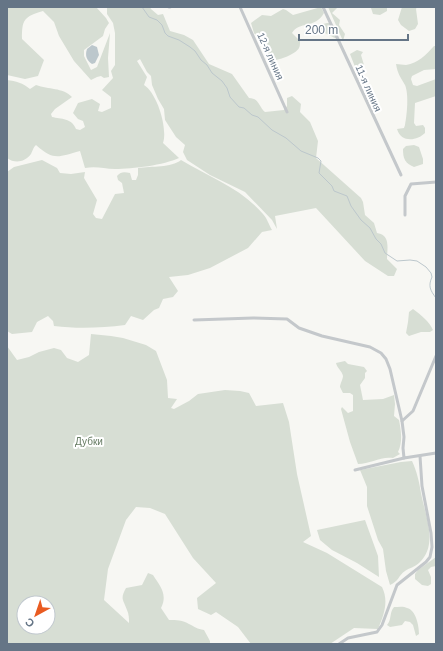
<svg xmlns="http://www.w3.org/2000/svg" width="443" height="651" font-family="Helvetica,sans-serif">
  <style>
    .green { fill: #d7ded4; fill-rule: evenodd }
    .water { fill: #bcc7cc }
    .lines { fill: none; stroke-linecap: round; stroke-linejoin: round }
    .stream { stroke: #bcc7cc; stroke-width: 1 }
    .street { stroke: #c4c8cb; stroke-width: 3 }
    .labels { text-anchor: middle; stroke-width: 4; stroke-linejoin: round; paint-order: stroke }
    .street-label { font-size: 10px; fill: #657586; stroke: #fff }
    .park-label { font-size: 10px; fill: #677c64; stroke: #fff }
  </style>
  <rect width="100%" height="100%" fill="#f7f7f3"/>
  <g class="green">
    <path d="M7,7H96L106,18L109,23L105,29L103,36L84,50V56L91,70L97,67L110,33L108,58L109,77L104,78L101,76L97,77L91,80L74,61L59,36L54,22L43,11C24,17 22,19 22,39L44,60L38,76L25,79L7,75Z"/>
    <path d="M107,7H150L151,9L158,15L163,14L170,31L184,35L193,40L209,64L232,74L249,98C259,98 259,107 265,112L284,110L287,106V98L292,96L301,104L300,112L310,122L318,141L316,158L361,198L363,202L365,215L374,223L377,233C391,235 387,249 387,259L397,269L394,276H388L365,261L316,208L275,216L277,229L272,220L245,192L210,175L187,160L183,152L185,145L176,137L165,120L164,109L158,99L152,85L151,76L147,72L140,59L137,61L147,77L144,85C157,93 168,128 163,143L179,158C164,165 133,169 115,169C104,169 97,166 85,168L80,151C58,157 54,161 36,145C33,148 33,150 31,154C25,162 15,164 7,158V80C16,81 23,83 30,89L36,85C49,90 62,87 72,97L55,109L51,114L52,117C61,119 72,118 76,129L80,130L85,127L83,121L78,119L73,113L78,103L92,99L100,104L98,111L102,112L111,108V97L102,90L113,78L111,71L115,65V33L113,23L107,14Z"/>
    <path d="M321,7L324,13C315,29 299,21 292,33L300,41C300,44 300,46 299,48C295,55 276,62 268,60L261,43L254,33L251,23L262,15L271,16L283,9L286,10L293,15Z"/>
    <path d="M328,7H338L332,13L340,20L339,25L345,34L343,41Z"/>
    <path d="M373,7H387V11L380,15L373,14L371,8Z"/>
    <path d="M402,7H417L416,9L418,24L415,29L409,31L401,25L398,20Z"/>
    <path d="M327,23H329L339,40C332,36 322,34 319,25Z"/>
    <path d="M434,46H436V69L424,70L412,76L411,79L413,85L417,86L436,79V96L415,103L414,123L416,126L423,125L425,128V133C417,141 401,143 397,129L404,128L405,125C407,115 409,94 405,85C400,76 398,75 396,64C399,64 403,65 406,65C418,63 426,55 434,46Z"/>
    <path d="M357,50L363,52L361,55L364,65L359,69L357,72L350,54Z"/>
    <path d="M414,145L419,147L423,159V164L414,167C405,163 403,159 403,149L406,146Z"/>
    <path d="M42,160L57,168L60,173L71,174L85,172L84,178L97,200L93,214L96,218L102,219L115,194L124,193L122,183L118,180L117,176C121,171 125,172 130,173L132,180H136L138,175V168C152,166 171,168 181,160C209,177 241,188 263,214C267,218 269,225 272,230L262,232L248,248L210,268L188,275L169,277L178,291L173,297L163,299L159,308L154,310L143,320L131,316L125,325C102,328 77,329 54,326L53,321L48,316L37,322L32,332L12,334L7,331V172L14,167Z"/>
    <path d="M413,309C421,315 429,321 433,330L430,332H421L409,336L406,333L408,322L409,312Z"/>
    <path d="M91,334L111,336L123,338L146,345L156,351L167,380L168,398L177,399L171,408L174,409L189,401L198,394L225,390L240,391L249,393L256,406L283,403L289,422L297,474L311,536L303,542L327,553L382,587C389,601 384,615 378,629L354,628L330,644H251L238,627L216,612L211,615L198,609L197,598L216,583L193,558L165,514L150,508L136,507L126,520L108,569L104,600L129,623C129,619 129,614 127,610C123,599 120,599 126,588L142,585L148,573L153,575C160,586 168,594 161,608L169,620C176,620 183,620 189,624C195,627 197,629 204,630L210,641V644H7V346L17,360L29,357L39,352L54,348L61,350L67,358L78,362L89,355ZM24,603H48V627H24Z"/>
    <path d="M345,361L348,364L364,367L367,371L365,373V378L360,385L363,400L383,399L394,395L395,404L394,416L399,420C401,431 403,442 398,452L400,454L393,458C381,456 370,464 358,464L350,442L341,409L342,407L348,413L353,411V395L350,393H343L340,387C340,384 343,379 343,376C342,371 337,368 336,363Z"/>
    <path d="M412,461C417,472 419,481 421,493C425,515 439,545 419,563C415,567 409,568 405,571C398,576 399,581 390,585L386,571L383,549L378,540L367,506V487L360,470L401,462Z"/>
    <path d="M365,520L378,556L379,577L357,563L332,550L320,540L317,530Z"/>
    <path d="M436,557V566L431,567L428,570L431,577V584L428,586L422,585L415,579V574L418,570Z"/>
    <path d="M394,607C398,607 404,606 407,608C416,610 419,626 419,634L416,636L413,625L410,622L405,621L402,625L390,627L387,625C392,619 389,613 394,607Z"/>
  </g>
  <path class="water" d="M92,45L97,47L99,55L95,63L92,64C86,60 85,55 87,49Z"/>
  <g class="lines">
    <path class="stream" d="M142,7L149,17L157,20L162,25L165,33L168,36L179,40L190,47L195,51L201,60L207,65L212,73L222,81L227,88L230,97L239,107L244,108L252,115L258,117L272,130L286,138L301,151L318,158L321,161L319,173L332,186L334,191L347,196L351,206L361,220L370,228L376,239L381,244L385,253L397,261L410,260L417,261L426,267L431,273L432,277C428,286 430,290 436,298"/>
    <g class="street">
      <path d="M169,7H170"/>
      <path d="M240,7L287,112"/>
      <path d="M323,7L401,175"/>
      <path d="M405,215V196L411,184L436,182"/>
      <path d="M194,320L253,318L287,319L299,328L322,336L370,347L381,353L386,359L390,369L402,421L404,437L403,448L404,458L436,453"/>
      <path d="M402,421L413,411L436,356"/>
      <path d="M355,470L404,458"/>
      <path d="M339,644L348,638L377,632L382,625L397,585L426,562L430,557L432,547L431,533L422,486L420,456"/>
    </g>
  </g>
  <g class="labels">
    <g class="street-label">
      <text transform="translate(271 56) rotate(66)" y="4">12-я линия</text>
      <text transform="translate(369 88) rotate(66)" y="4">11-я линия</text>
    </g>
    <g class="park-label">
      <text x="89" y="445">Дубки</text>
    </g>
  </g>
  <rect width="443" height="651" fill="none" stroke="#657586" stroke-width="16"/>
  <g transform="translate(36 615) rotate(220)"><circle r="19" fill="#ffffff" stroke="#c1c8cf"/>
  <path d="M0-3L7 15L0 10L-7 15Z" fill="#e95b21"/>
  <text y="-6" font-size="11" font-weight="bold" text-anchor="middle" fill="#657586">С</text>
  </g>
  <path d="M299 34v6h109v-6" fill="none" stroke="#657586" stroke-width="2"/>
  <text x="305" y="34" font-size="12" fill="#657586" stroke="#ffffff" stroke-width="3" paint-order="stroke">200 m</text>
</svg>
